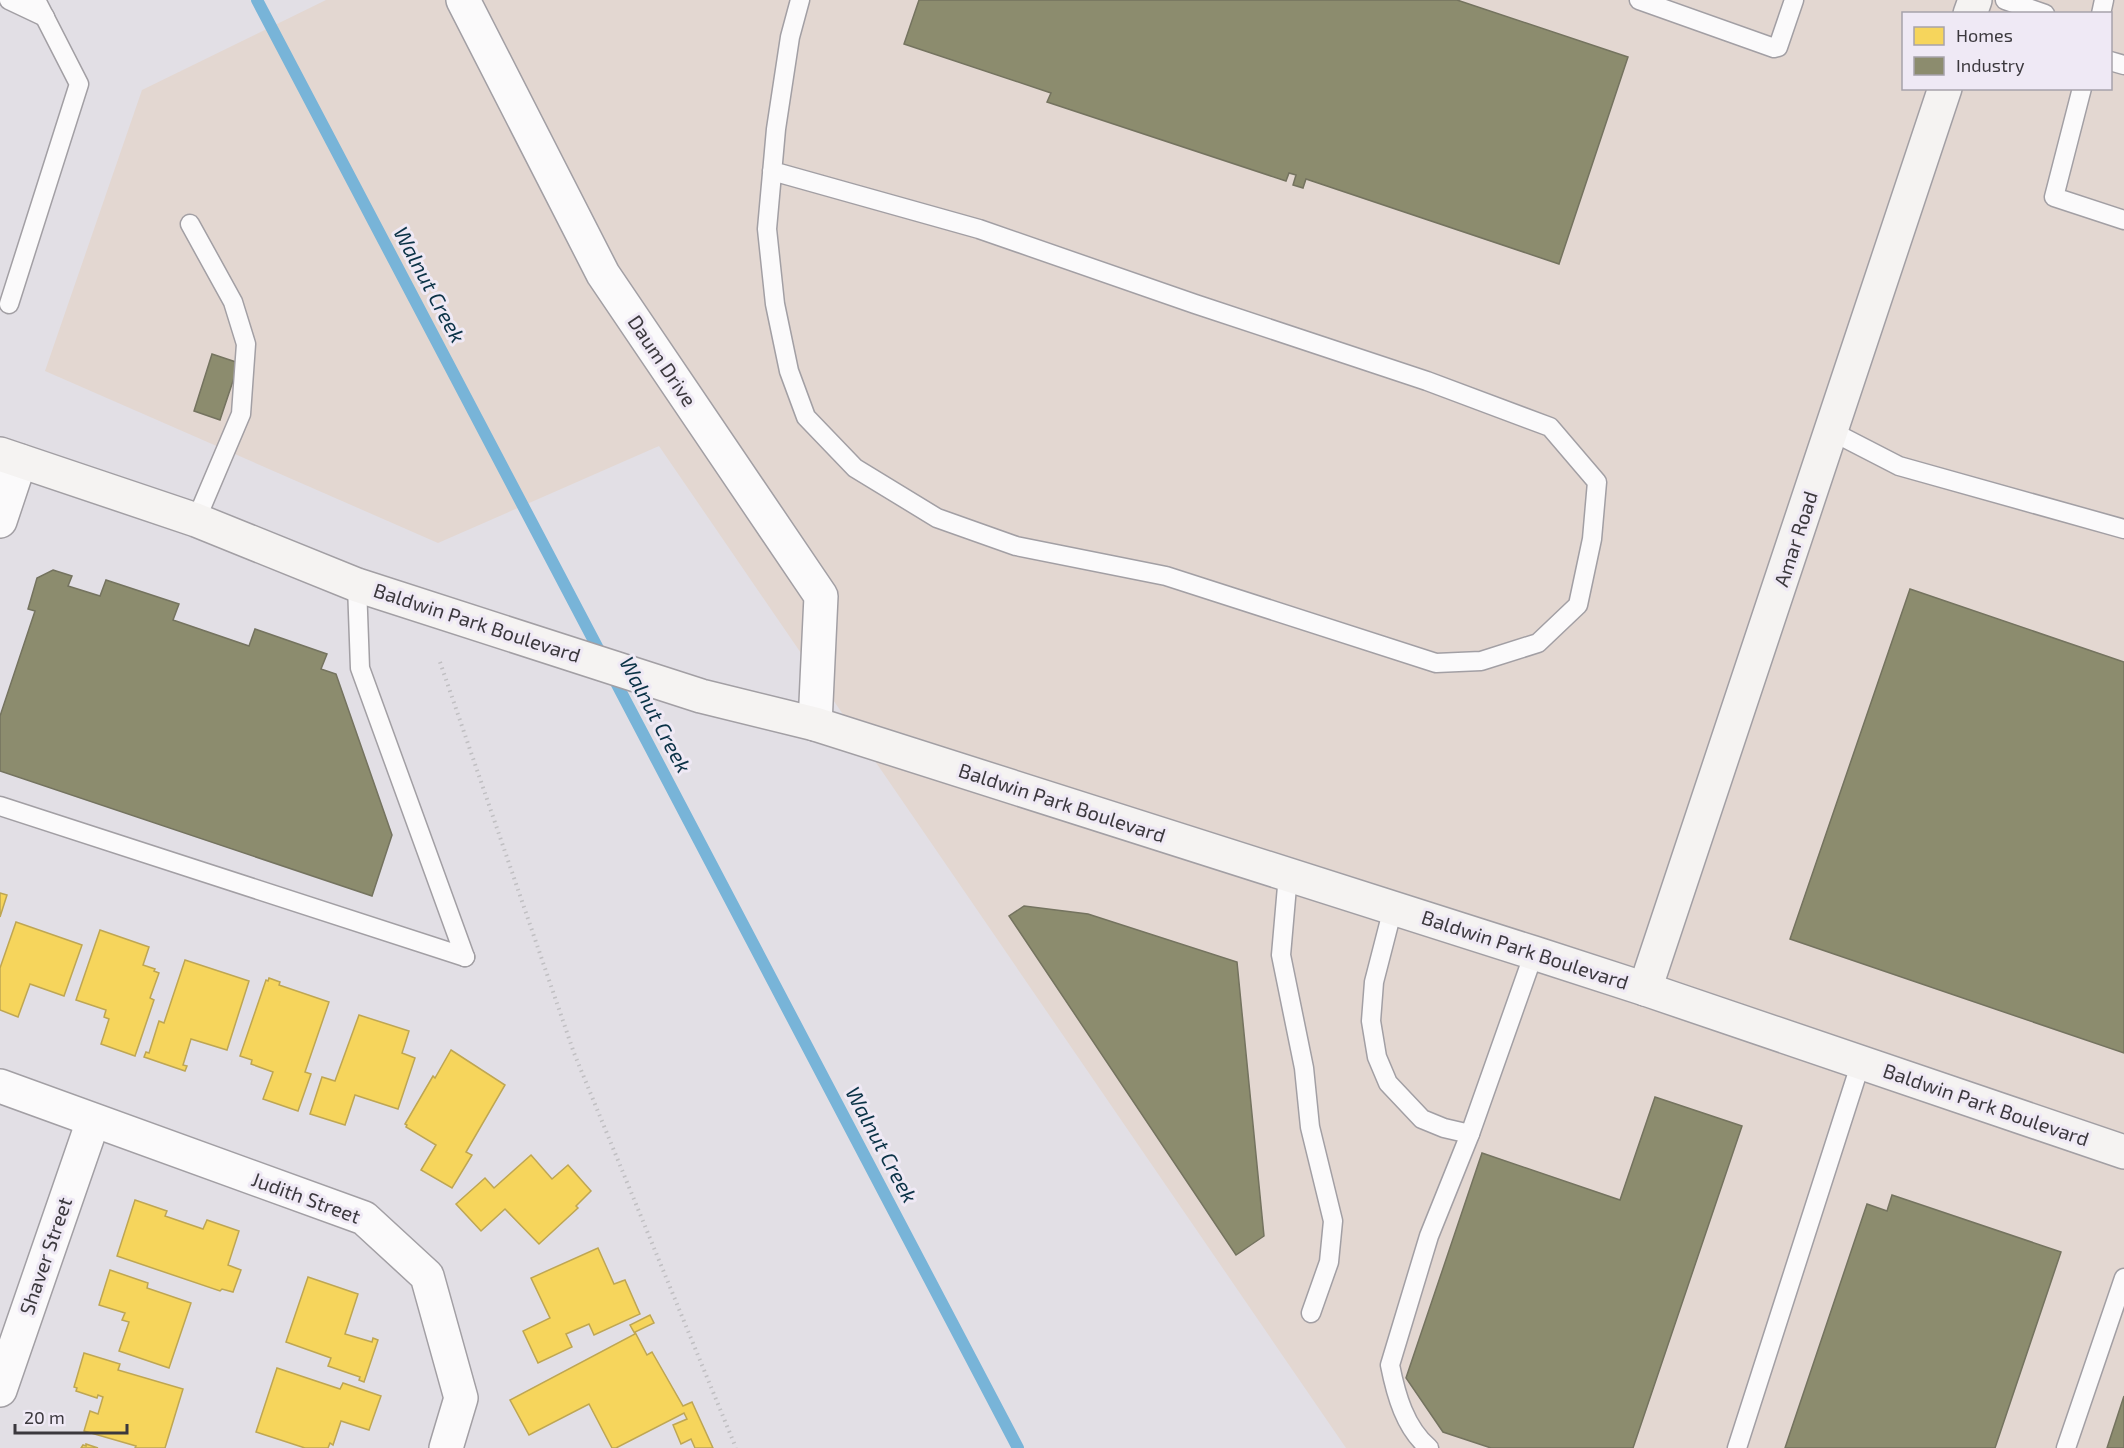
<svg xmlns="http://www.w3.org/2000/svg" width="2124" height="1448" font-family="'Exo 2',sans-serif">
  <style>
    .industrial { fill: #e3d7d1; fill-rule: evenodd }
    .homes { fill: #f6d55c; stroke: #bea653; stroke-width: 1.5 }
    .industry { fill: #8c8c6e; stroke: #74735f; stroke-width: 1.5 }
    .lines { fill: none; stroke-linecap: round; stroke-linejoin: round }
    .stream { stroke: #78b4d8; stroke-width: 12 }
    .service-casing { stroke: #a29fa4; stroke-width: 21 }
    .minor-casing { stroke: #a29fa4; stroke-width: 36 }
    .secondary-casing { stroke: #a29fa4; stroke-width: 36 }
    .path { stroke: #c0bfc2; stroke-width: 4; stroke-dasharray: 1.5 4.5; stroke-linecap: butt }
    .service { stroke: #fbfafb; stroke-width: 18 }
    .minor { stroke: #fbfafb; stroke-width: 33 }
    .secondary { stroke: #f5f3f2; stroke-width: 33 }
    .labels { text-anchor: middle; stroke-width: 6; stroke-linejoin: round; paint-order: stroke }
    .street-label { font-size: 20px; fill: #3b383d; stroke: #efe9f5 }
    .water-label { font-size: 21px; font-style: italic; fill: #0a3246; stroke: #efe9f5 }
  </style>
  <rect width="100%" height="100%" fill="#e2dfe5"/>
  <path class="industrial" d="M326,0H2124V1448H1346L659,446L438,543L45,371L142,90ZM1904,14H2110V88H1904Z"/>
  <g class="homes">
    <path d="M0,893L7,895L0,917Z"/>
    <path d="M16,922L82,945L64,996L30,984L18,1017L0,1010V968Z"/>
    <path d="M100,930L149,947L143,965L155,969L154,971L159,973L150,998L154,1000L135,1056L101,1044L109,1019L104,1017L106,1010L76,1000Z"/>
    <path d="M185,960L249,981L227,1050L191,1039L183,1065L187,1066L185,1071L144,1057L146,1052L149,1053L159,1021L164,1023Z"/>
    <path d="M269,978L280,982L279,985L329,1002L305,1072L311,1074L298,1111L263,1099L273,1072L251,1064L252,1060L240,1056L266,980L268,981Z"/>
    <path d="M359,1015L409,1031L402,1053L415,1058L398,1109L355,1095L345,1125L310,1114L322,1077L335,1081Z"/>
    <path d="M451,1050L505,1085L466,1152L472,1155L452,1188L421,1170L436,1145L406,1127L407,1125L405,1124L433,1076L435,1078Z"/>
    <path d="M531,1155L552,1179L568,1165L591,1191L576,1206L578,1208L539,1244L505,1209L481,1231L456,1204L485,1178L494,1188Z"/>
    <path d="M135,1200L167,1211L165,1216L203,1229L207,1220L239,1231L228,1265L241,1270L233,1292L222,1289L220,1291L117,1256Z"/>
    <path d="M598,1248L614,1284L625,1280L640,1314L594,1335L589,1324L566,1334L572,1347L538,1363L523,1331L550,1318L531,1278Z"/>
    <path d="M110,1270L148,1283L147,1288L191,1303L169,1368L119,1351L129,1322L122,1320L125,1313L99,1305Z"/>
    <path d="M308,1277L358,1294L345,1334L372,1342L373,1338L378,1340L364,1382L359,1380L360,1377L328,1366L331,1358L286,1342Z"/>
    <path d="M650,1315L654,1323L635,1332L647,1355L652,1352L683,1406L692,1402L713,1448H695L691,1439L681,1444L673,1425L687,1419L684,1413L616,1448H612L589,1404L529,1435L510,1400L635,1334L630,1325Z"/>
    <path d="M84,1353L120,1364L118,1370L183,1389L165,1448H135L136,1446L84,1431L90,1411L98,1414L103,1397L98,1395L97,1398L76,1391L77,1388L74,1387Z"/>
    <path d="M277,1368L340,1389L343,1383L381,1396L369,1430L341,1421L333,1445L330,1443L328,1448H305L256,1432Z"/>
    <path d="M86,1444L98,1448H81L83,1445L86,1446Z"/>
  </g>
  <g class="industry">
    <path d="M919,0H1457L1628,57L1559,264L1306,179L1303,188L1293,185L1296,175L1289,173L1286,181L1047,102L1051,93L904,44Z"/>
    <path d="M212,354L239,363L220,420L194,411Z"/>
    <path d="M53,570L72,576L68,586L100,596L106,580L179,604L173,620L249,646L255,629L327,654L321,669L336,674L392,835L372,896L0,771V716L35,611L28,609L37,578Z"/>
    <path d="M1910,589L2124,662V1053L1790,939Z"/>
    <path d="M1024,906L1088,914L1237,962L1264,1236L1236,1255L1009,916Z"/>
    <path d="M1655,1097L1742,1126L1633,1448H1491L1443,1432L1406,1378L1482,1153L1620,1200Z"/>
    <path d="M1892,1195L2061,1252L1995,1448H1785L1867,1204L1887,1211Z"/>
    <path d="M2124,1396V1448H2107Z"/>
  </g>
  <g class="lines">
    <g class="stream">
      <path d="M257,0L603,658"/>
      <path d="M611,673L1018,1448"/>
    </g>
    <g class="service-casing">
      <g id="service">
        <path d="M9,0L45,17"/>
        <path d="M1639,0L1774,48L1778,47L1794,0"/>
        <path d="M2005,0L2045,14"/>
        <path d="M2101,14L2104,0"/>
        <path d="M2110,61L2124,65"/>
        <path d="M2082,88L2054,197L2124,220"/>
        <path d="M772,171L979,229L1195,304L1427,381L1550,427L1597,482L1592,539L1578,605L1538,643L1481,661L1436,663L1166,576L1016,546L937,518L855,468L806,417L789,371L775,304L767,229L776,129L790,37L800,0"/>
        <path d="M190,224L233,302L246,344L241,414L196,520"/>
        <path d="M9,304L79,84L36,0"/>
        <path d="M1831,431L1899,466L2124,529"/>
        <path d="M357,585L360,668L465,957"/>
        <path d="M0,806L465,957"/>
        <path d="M1288,875L1281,955L1304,1068L1310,1127L1333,1221L1329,1262L1311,1313"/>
        <path d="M1393,908L1374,982L1371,1021L1377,1057L1388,1083L1422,1119L1444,1128L1470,1134"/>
        <path d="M1429,1448C1405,1428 1396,1395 1390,1365L1429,1236L1470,1134L1534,953"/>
        <path d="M1737,1448L1861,1062"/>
        <path d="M2066,1448L2124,1278"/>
      </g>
    </g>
    <g class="minor-casing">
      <g id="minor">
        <path d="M463,0L603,274L821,596L815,724"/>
        <path d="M0,521L20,461"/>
        <path d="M0,1086L364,1218L427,1276L461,1398L446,1448"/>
        <path d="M0,1390L93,1121"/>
      </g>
    </g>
    <g class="secondary-casing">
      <g id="secondary">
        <path d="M1970,14L1975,0"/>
        <path d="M0,454L196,520L357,585L701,696L815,724L1534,953L1645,989L2124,1152"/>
        <path d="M1645,989L1945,88"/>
      </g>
    </g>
    <path class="path" d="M440,662L574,1053L736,1448"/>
    <use href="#service" class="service"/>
    <use href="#minor" class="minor"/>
    <use href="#secondary" class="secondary"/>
  </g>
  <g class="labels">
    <g class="street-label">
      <text transform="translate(662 361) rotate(56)" y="7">Daum Drive</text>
      <text transform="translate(1796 539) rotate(-72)" y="7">Amar Road</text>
      <text transform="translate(477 623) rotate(18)" y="7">Baldwin Park Boulevard</text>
      <text transform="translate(1062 803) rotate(18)" y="7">Baldwin Park Boulevard</text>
      <text transform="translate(1525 950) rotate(18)" y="7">Baldwin Park Boulevard</text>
      <text transform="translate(1986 1105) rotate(19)" y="7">Baldwin Park Boulevard</text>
      <text transform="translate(306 1198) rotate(20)" y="7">Judith Street</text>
      <text transform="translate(46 1256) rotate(-71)" y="7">Shaver Street</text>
    </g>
    <g class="water-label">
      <text transform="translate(429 285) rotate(62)" y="7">Walnut Creek</text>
      <text transform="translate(655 715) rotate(62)" y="7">Walnut Creek</text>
      <text transform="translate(881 1145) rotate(62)" y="7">Walnut Creek</text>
    </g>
  </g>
  <rect x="1902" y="12" width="210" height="78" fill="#efe9f5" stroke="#a7a2ab" stroke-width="1.5"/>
  <rect x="1914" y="27" width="30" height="18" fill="#f6d55c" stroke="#a7a2ab" stroke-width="1.5"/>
  <text x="1956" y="42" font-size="18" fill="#3b383d">Homes</text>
  <rect x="1914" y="57" width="30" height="18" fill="#8c8c6e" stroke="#a7a2ab" stroke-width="1.5"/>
  <text x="1956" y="72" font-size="18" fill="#3b383d">Industry</text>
  <path d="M15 1424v9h112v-9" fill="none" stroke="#3b383d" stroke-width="3"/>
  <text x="24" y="1424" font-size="18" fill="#3b383d" stroke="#efe9f5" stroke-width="4.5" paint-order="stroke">20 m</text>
</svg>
